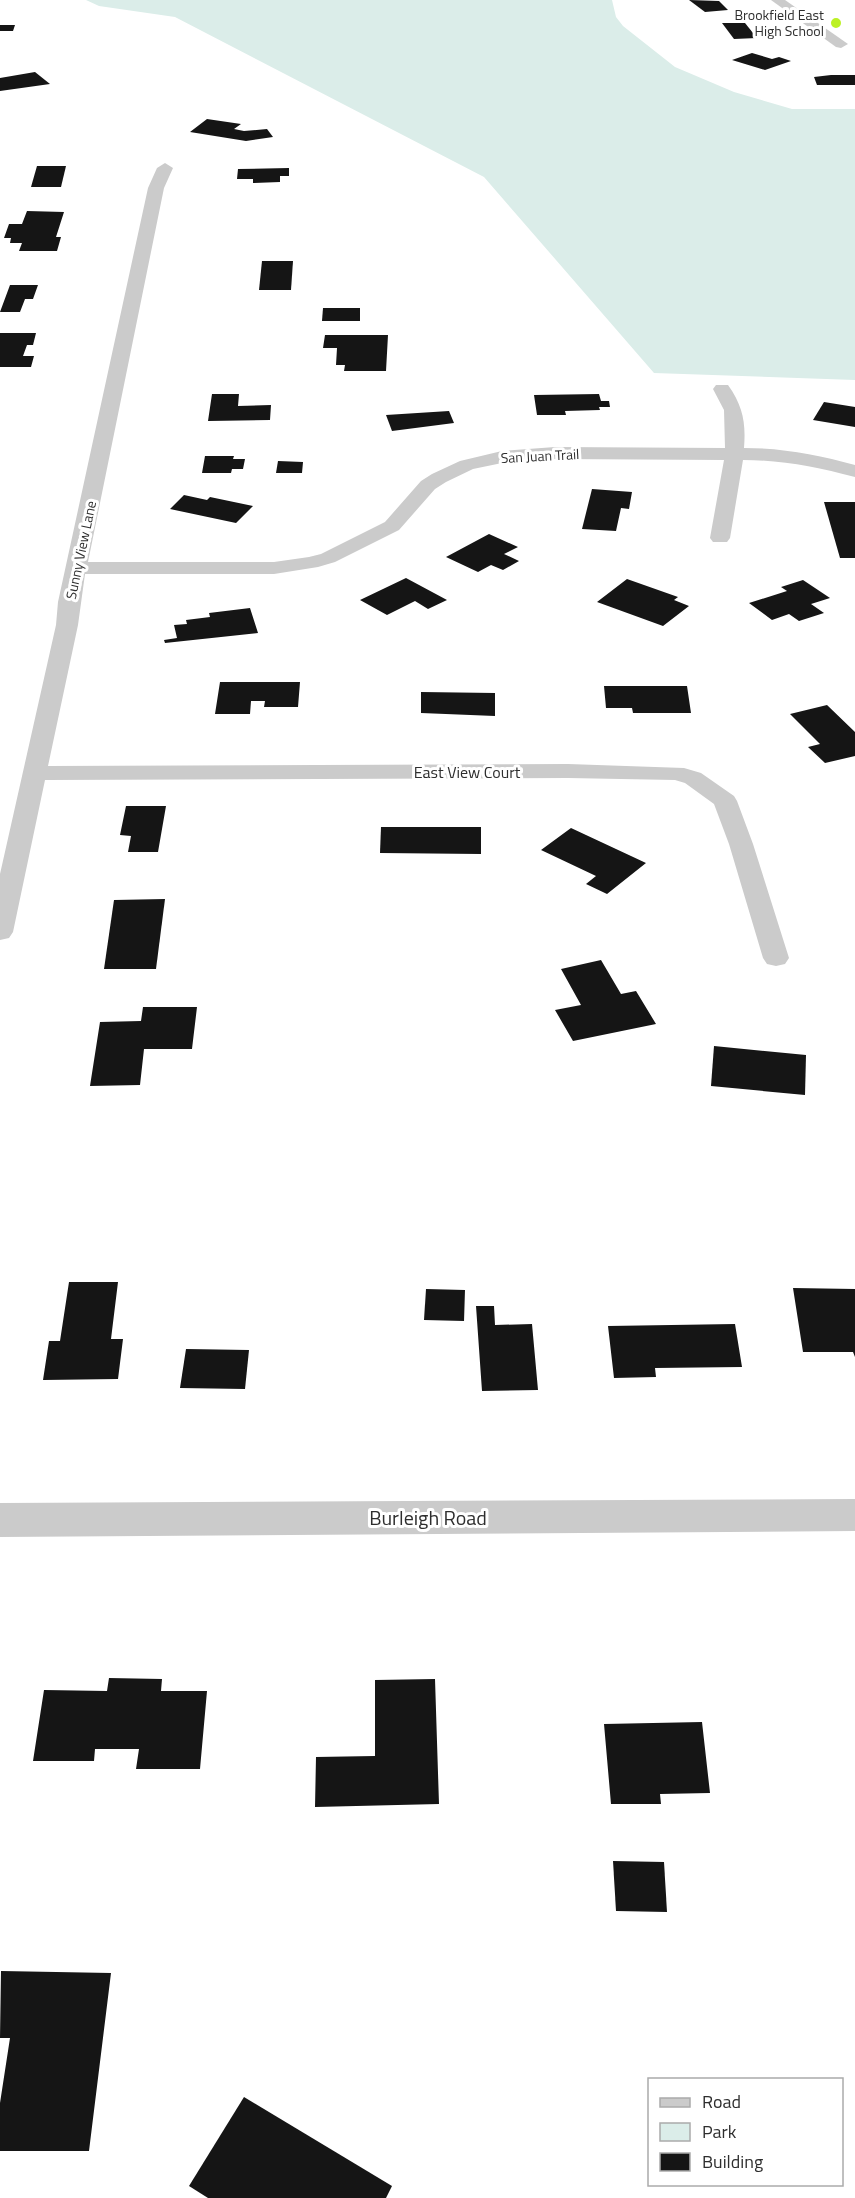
<svg xmlns="http://www.w3.org/2000/svg" width="855" height="2198" font-family="'Titillium Web',sans-serif">
  <style>
    .green { fill: #dbede9 }
    .building { fill: #151515 }
    .lines { fill: none; stroke-linecap: round; stroke-linejoin: round }
    .minor { fill: #cbcbcb; fill-rule: evenodd }
    .tertiary { fill: #cbcbcb; fill-rule: evenodd }
    .poi-dot { fill: #bcf124; stroke: #fff; stroke-width: 2 }
    .labels { text-anchor: middle; stroke-width: 6; stroke-linejoin: round; paint-order: stroke }
    .far-poi-label { font-size: 14px; fill: #2e2e2e; stroke: #fff; text-anchor: end }
    .far-street-label { font-size: 14px; fill: #2e2e2e; stroke: #fff }
    .street-label { font-size: 16px; fill: #2e2e2e; stroke: #fff }
    .near-street-label { font-size: 20px; fill: #2e2e2e; stroke: #fff }
  </style>
  <rect width="100%" height="100%" fill="#fff"/>
  <path class="green" d="M86,0H612L616,17L623,26L675,67L734,92L792,109H855V380L654,373L484,177L175,17L99,6Z"/>
  <g class="building">
    <path d="M689,0L719,1L728,10L705,12Z"/>
    <path d="M722,23H745L757,38L734,39Z"/>
    <path d="M0,25H15L13,31H0Z"/>
    <path d="M752,53L772,59L779,57L791,61L765,70L732,60Z"/>
    <path d="M35,72L50,84L0,91V78Z"/>
    <path d="M831,75H855V85H817L814,77Z"/>
    <path d="M207,119L241,124L234,129L244,131L267,129L273,137L246,141L190,132Z"/>
    <path d="M37,166H66L61,187H31Z"/>
    <path d="M289,168V176H280V182L253,183V179H237L238,169Z"/>
    <path d="M27,211L64,212L56,237H61L57,251H19L22,243H10L11,238H4L9,224H22Z"/>
    <path d="M262,261H293L291,290H259Z"/>
    <path d="M10,285H38L33,299H25L20,312H0Z"/>
    <path d="M323,308H360V321H322Z"/>
    <path d="M0,333H36L33,345H27L23,356H34L31,367H0Z"/>
    <path d="M325,335H388L386,371H344L345,365H336L337,348H323Z"/>
    <path d="M212,394H239L238,406L271,405L270,420L208,421Z"/>
    <path d="M599,394L601,401H609L610,407H599L600,410L565,411L566,415H537L534,395Z"/>
    <path d="M824,402L855,407V427L813,420Z"/>
    <path d="M449,411L454,423L392,431L386,415Z"/>
    <path d="M205,456H234L233,459H245L243,469H232L231,473H202Z"/>
    <path d="M278,461L303,462L302,473H276Z"/>
    <path d="M592,489L632,492L629,509L621,508L616,531L582,529Z"/>
    <path d="M184,495L207,500L210,497L253,506L236,523L170,509Z"/>
    <path d="M824,502H855V558H840Z"/>
    <path d="M489,534L518,547L504,554L519,561L503,570L491,565L478,572L446,557Z"/>
    <path d="M406,578L447,600L428,609L415,601L387,615L360,600Z"/>
    <path d="M627,579L678,597L674,600L689,606L663,626L597,602Z"/>
    <path d="M803,580L830,598L811,604L824,613L799,621L789,614L772,620L749,603L787,591L781,587Z"/>
    <path d="M250,608L258,633L165,643L164,640L177,638L174,625L187,624L186,620L210,617L209,613Z"/>
    <path d="M220,682H300L298,707H264L265,701H251L250,714H215Z"/>
    <path d="M604,686H687L691,713H633L632,708H606Z"/>
    <path d="M421,692L495,693V716L421,713Z"/>
    <path d="M827,705L855,732V756L825,763L808,747L820,744L790,714Z"/>
    <path d="M126,806H166L158,852H128L131,836L120,835Z"/>
    <path d="M381,827H481V854L380,853Z"/>
    <path d="M571,828L646,863L607,894L586,884L596,876L541,850Z"/>
    <path d="M165,899L156,969H104L114,900Z"/>
    <path d="M601,960L621,994L636,991L656,1024L573,1041L555,1010L581,1005L561,969Z"/>
    <path d="M143,1007H197L192,1049H144L140,1085L90,1086L100,1022L141,1021Z"/>
    <path d="M714,1046L806,1055L805,1095L711,1086Z"/>
    <path d="M69,1282H118L111,1339H123L118,1379L43,1380L49,1341H60Z"/>
    <path d="M793,1288L855,1289V1357L853,1352H803Z"/>
    <path d="M426,1289L465,1290L464,1321L424,1320Z"/>
    <path d="M476,1306H494L495,1325L532,1324L538,1390L482,1391Z"/>
    <path d="M735,1324L742,1367L655,1368L656,1377L614,1378L608,1326Z"/>
    <path d="M186,1349L249,1350L245,1389L180,1388Z"/>
    <path d="M109,1678L162,1679L161,1691H207L200,1769H136L139,1749H95L94,1761H33L44,1690L107,1691Z"/>
    <path d="M435,1679L439,1804L315,1807L316,1757L375,1756V1680Z"/>
    <path d="M702,1722L710,1793L660,1794L661,1804H611L604,1724Z"/>
    <path d="M613,1861L664,1862L667,1912L616,1911Z"/>
    <path d="M1,1971L111,1973L89,2151H0V2103L10,2038H0Z"/>
    <path d="M244,2097L392,2186L386,2198H208L189,2186Z"/>
  </g>
  <g class="lines">
    <g class="minor">
      <path d="M771,0H785L848,44L841,48L836,47Z"/>
      <path d="M165,163L173,168L164,188L88,562H274L309,557L321,554L385,522L421,481L432,474L460,461L502,451L555,447L725,448L724,410L713,389L716,385H728C743,406 746,423 744,448C783,448 818,455 855,465V477C816,467 784,460 743,460L730,538L727,542H713L710,538L724,460L555,459L502,463L473,469L446,482L435,489L399,530L335,562L318,567L274,574H85L78,625L48,766L568,764L684,768L701,773L734,796L737,801L753,844L789,958L785,964L776,966L767,964L763,958L729,844L714,804L685,783L675,780L568,778L45,780L13,932L9,938L0,940V874L56,625L58,602L148,188L157,168Z"/>
    </g>
    <path class="tertiary" d="M855,1499V1531L0,1537V1503Z"/>
  </g>
  <circle class="poi-dot" cx="836" cy="23" r="6"/>
  <g class="labels">
    <g class="far-poi-label">
      <text x="824" y="20">Brookfield East<tspan x="824" dy="16">High School</tspan></text>
    </g>
    <g class="far-street-label">
      <text transform="translate(540 456) rotate(-3)" y="5">San Juan Trail</text>
      <text transform="translate(81 550) rotate(-78)" y="5">Sunny View Lane</text>
    </g>
    <g class="street-label">
      <text x="467" y="778">East View Court</text>
    </g>
    <g class="near-street-label">
      <text x="428" y="1525">Burleigh Road</text>
    </g>
  </g>
  <rect x="648" y="2078" width="195" height="108" fill="#ffffff" stroke="#ababab" stroke-width="1.5"/>
  <rect x="660" y="2098" width="30" height="9" fill="#cbcbcb" stroke="#ababab" stroke-width="1.5"/>
  <text x="702" y="2108" font-size="18" fill="#2e2e2e">Road</text>
  <rect x="660" y="2123" width="30" height="18" fill="#dbede9" stroke="#ababab" stroke-width="1.5"/>
  <text x="702" y="2138" font-size="18" fill="#2e2e2e">Park</text>
  <rect x="660" y="2153" width="30" height="18" fill="#151515" stroke="#ababab" stroke-width="1.5"/>
  <text x="702" y="2168" font-size="18" fill="#2e2e2e">Building</text>
</svg>
